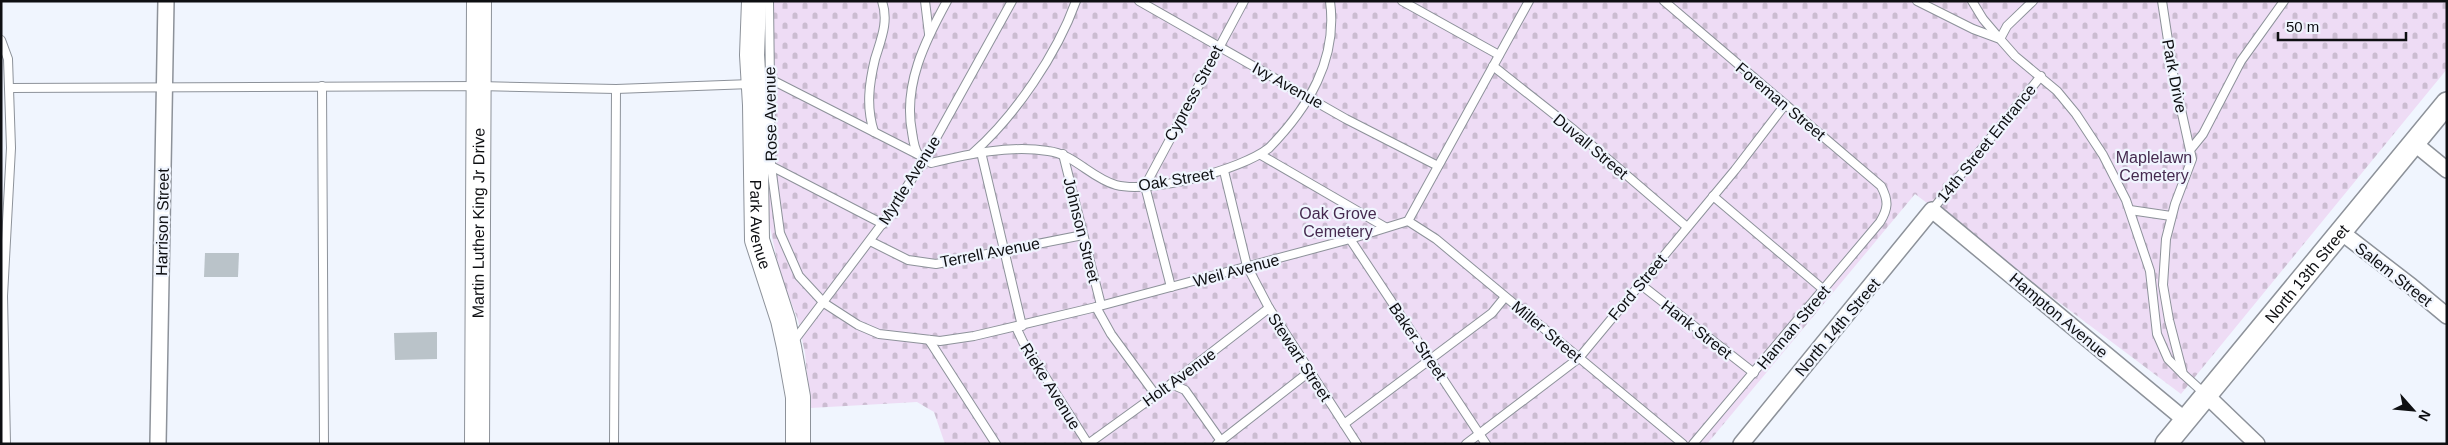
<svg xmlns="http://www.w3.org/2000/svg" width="2448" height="445" font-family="Arial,sans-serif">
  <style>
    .cemetery { fill: url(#cemetery-stones) }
    .building { fill: #bac3c9 }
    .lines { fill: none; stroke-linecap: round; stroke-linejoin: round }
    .service-casing { stroke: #8d929a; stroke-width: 10 }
    .minor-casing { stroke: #8d929a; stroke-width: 18 }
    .secondary-casing { stroke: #8d929a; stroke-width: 24 }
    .primary-casing { stroke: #8d929a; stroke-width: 26 }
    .service { stroke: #fff; stroke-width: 8 }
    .minor { stroke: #fff; stroke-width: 15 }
    .secondary { stroke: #fff; stroke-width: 21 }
    .primary { stroke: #fff; stroke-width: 24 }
    .labels { text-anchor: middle; stroke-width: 4.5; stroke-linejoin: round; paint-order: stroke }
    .street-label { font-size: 16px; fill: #0e0f12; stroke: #f0f5fe }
    .park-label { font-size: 16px; fill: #452a4f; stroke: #f0f5fe }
  </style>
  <defs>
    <pattern id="cemetery-stones" width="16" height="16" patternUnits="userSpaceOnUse" patternTransform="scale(1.25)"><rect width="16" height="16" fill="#eedcf5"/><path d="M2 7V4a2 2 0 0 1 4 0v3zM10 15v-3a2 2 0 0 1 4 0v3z" fill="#cbbcd1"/></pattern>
  </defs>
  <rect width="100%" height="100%" fill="#f0f5fe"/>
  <path class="cemetery" d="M761,1H2447V69L2181,394L1915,194L1707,444H945L934,412L917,402L810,408L805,353L798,320L780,274L764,199Z"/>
  <g class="building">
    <path d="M205,253H239L238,277H204Z"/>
    <path d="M437,332V359L395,360L394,333Z"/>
  </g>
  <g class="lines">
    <g class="service-casing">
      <g id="service">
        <path d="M769,1L771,166L780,233L799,276L824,303L858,325L879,334L940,341L974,336L1096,307L1350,239L1408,221L1529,1"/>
        <path d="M925,1L929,34"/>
        <path d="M947,1C925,41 903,85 912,132C913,139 914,148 918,154C922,157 927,160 931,163C969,154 1009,145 1048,151C1074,154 1091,178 1116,185C1150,194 1241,170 1269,148C1308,108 1338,60 1330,1"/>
        <path d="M1139,1L1346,119L1438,166"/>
        <path d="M1402,1L1499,55"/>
        <path d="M1664,1L1881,186C1889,201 1888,209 1880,222L1693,444"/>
        <path d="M1917,1L1973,29L2000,39L2015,56L2057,91L2076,114L2103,155L2126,200L2150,271L2157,334L2168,359L2183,374"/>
        <path d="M1972,1L1983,19L2000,39L2007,26L2033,1"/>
        <path d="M2162,1L2173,73L2190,150"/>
        <path d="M1,40L8,59L11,148L3,296L6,444"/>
        <path d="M1493,66L1574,130L1687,227"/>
        <path d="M770,79L919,155"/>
        <path d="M322,86L324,444"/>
        <path d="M9,88L479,86L616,89L751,84"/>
        <path d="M874,132C866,107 869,84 875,59C881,39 889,22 882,1"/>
        <path d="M981,152L1022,326"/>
        <path d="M973,153C1015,116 1057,54 1076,1"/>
        <path d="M1063,154L1101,305"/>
        <path d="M1261,155L1385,227"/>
        <path d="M771,166L883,224"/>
        <path d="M1224,171L1247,266L1269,308L1357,444"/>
        <path d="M1145,186L1244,1"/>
        <path d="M1145,186L1171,287"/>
        <path d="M1713,196L1824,290"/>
        <path d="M1932,210L2041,76"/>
        <path d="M2130,210L2171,216"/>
        <path d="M1408,221L1436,239L1683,444"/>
        <path d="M1350,239L1486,444"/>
        <path d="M870,241L908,260L936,264L1083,235"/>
        <path d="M1640,284L1754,373"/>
        <path d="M1096,307L1111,334L1155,394"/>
        <path d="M1016,327L1023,342L1088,444L1171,384L1269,308"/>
        <path d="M929,340L996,444"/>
        <path d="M793,342L891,212L925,158L1012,1"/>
        <path d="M1171,384L1185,390L1221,441"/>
        <path d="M2205,394L2183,374L2169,320L2163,285L2166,239L2175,204L2192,159L2190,150L2203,134L2241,61L2284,1"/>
        <path d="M1344,424L1492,313L1505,297"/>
        <path d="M614,444L616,89"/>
        <path d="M1217,444L1309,372"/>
        <path d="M1466,444L1579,358L1735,170L1784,106"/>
      </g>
    </g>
    <g class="minor-casing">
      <g id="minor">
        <path d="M2414,143L2447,170"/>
        <path d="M2341,232L2411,286L2447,316"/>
        <path d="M2206,395L2257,444"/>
        <path d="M158,444L166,1"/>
        <path d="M1741,444L1932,210L2185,420"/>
      </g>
    </g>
    <g class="secondary-casing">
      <g id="secondary">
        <path id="s1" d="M2166,444L2447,103"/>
      </g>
    </g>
    <g class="primary-casing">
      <g id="primary">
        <path id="s2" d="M754,1L752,55L755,105L757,240L783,320L789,347L798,397V444"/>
        <path id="s3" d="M477,444L479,1"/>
      </g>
    </g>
    <use href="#service" class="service"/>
    <use href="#minor" class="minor"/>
    <use href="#secondary" class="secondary"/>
    <use href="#primary" class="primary"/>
  </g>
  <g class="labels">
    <g class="street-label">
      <text transform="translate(2175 76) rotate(79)" y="6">Park Drive</text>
      <text transform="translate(1288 85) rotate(29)" y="6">Ivy Avenue</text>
      <text transform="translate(1193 93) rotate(-62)" y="6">Cypress Street</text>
      <text transform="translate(1781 101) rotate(40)" y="6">Foreman Street</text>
      <text transform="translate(770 114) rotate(-91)" y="6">Rose Avenue</text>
      <text transform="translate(1986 143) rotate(-51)" y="6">14th Street Entrance</text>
      <text transform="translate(1591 146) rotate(40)" y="6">Duvall Street</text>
      <text transform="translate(1176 179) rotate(-9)" y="6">Oak Street</text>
      <text transform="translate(909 180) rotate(-58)" y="6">Myrtle Avenue</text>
      <text transform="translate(162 222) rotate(-89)" y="6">Harrison Street</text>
      <text dy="6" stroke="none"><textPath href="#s3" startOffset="221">Martin Luther King Jr Drive</textPath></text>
      <text dy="6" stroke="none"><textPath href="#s2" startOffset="224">Park Avenue</textPath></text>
      <text transform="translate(1082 230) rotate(76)" y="6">Johnson Street</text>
      <text transform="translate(990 252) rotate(-11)" y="6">Terrell Avenue</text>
      <text transform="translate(1236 270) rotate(-15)" y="6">Weil Avenue</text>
      <text dy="6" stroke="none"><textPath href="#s1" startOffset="221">North 13th Street</textPath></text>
      <text transform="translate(2394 274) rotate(38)" y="6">Salem Street</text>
      <text transform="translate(1637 287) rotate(-50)" y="6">Ford Street</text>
      <text transform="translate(2059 315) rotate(40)" y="6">Hampton Avenue</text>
      <text transform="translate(1793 327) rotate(-50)" y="6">Hannan Street</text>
      <text transform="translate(1837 327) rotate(-50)" y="6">North 14th Street</text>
      <text transform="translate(1697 329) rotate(38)" y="6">Hank Street</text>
      <text transform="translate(1547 331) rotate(40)" y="6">Miller Street</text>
      <text transform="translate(1418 341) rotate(56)" y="6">Baker Street</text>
      <text transform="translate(1300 357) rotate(57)" y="6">Stewart Street</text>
      <text transform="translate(1179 377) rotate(-36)" y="6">Holt Avenue</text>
      <text transform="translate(1051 386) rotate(58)" y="6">Rieke Avenue</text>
    </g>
    <g class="park-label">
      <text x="2154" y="163">Maplelawn<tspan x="2154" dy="18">Cemetery</tspan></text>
      <text x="1338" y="219">Oak Grove<tspan x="1338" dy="18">Cemetery</tspan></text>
    </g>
  </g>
  <rect width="2448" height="445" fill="none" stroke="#0e0f12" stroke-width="5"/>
  <g transform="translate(2413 410) rotate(117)" stroke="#f0f5fe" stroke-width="4" paint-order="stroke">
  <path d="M0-4L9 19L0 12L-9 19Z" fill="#0e0f12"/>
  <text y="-8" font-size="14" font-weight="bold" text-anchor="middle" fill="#0e0f12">N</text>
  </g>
  <path d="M2278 32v8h128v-8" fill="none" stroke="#0e0f12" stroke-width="2.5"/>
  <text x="2286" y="32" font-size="15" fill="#0e0f12" stroke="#f0f5fe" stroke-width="4" paint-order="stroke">50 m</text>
</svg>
